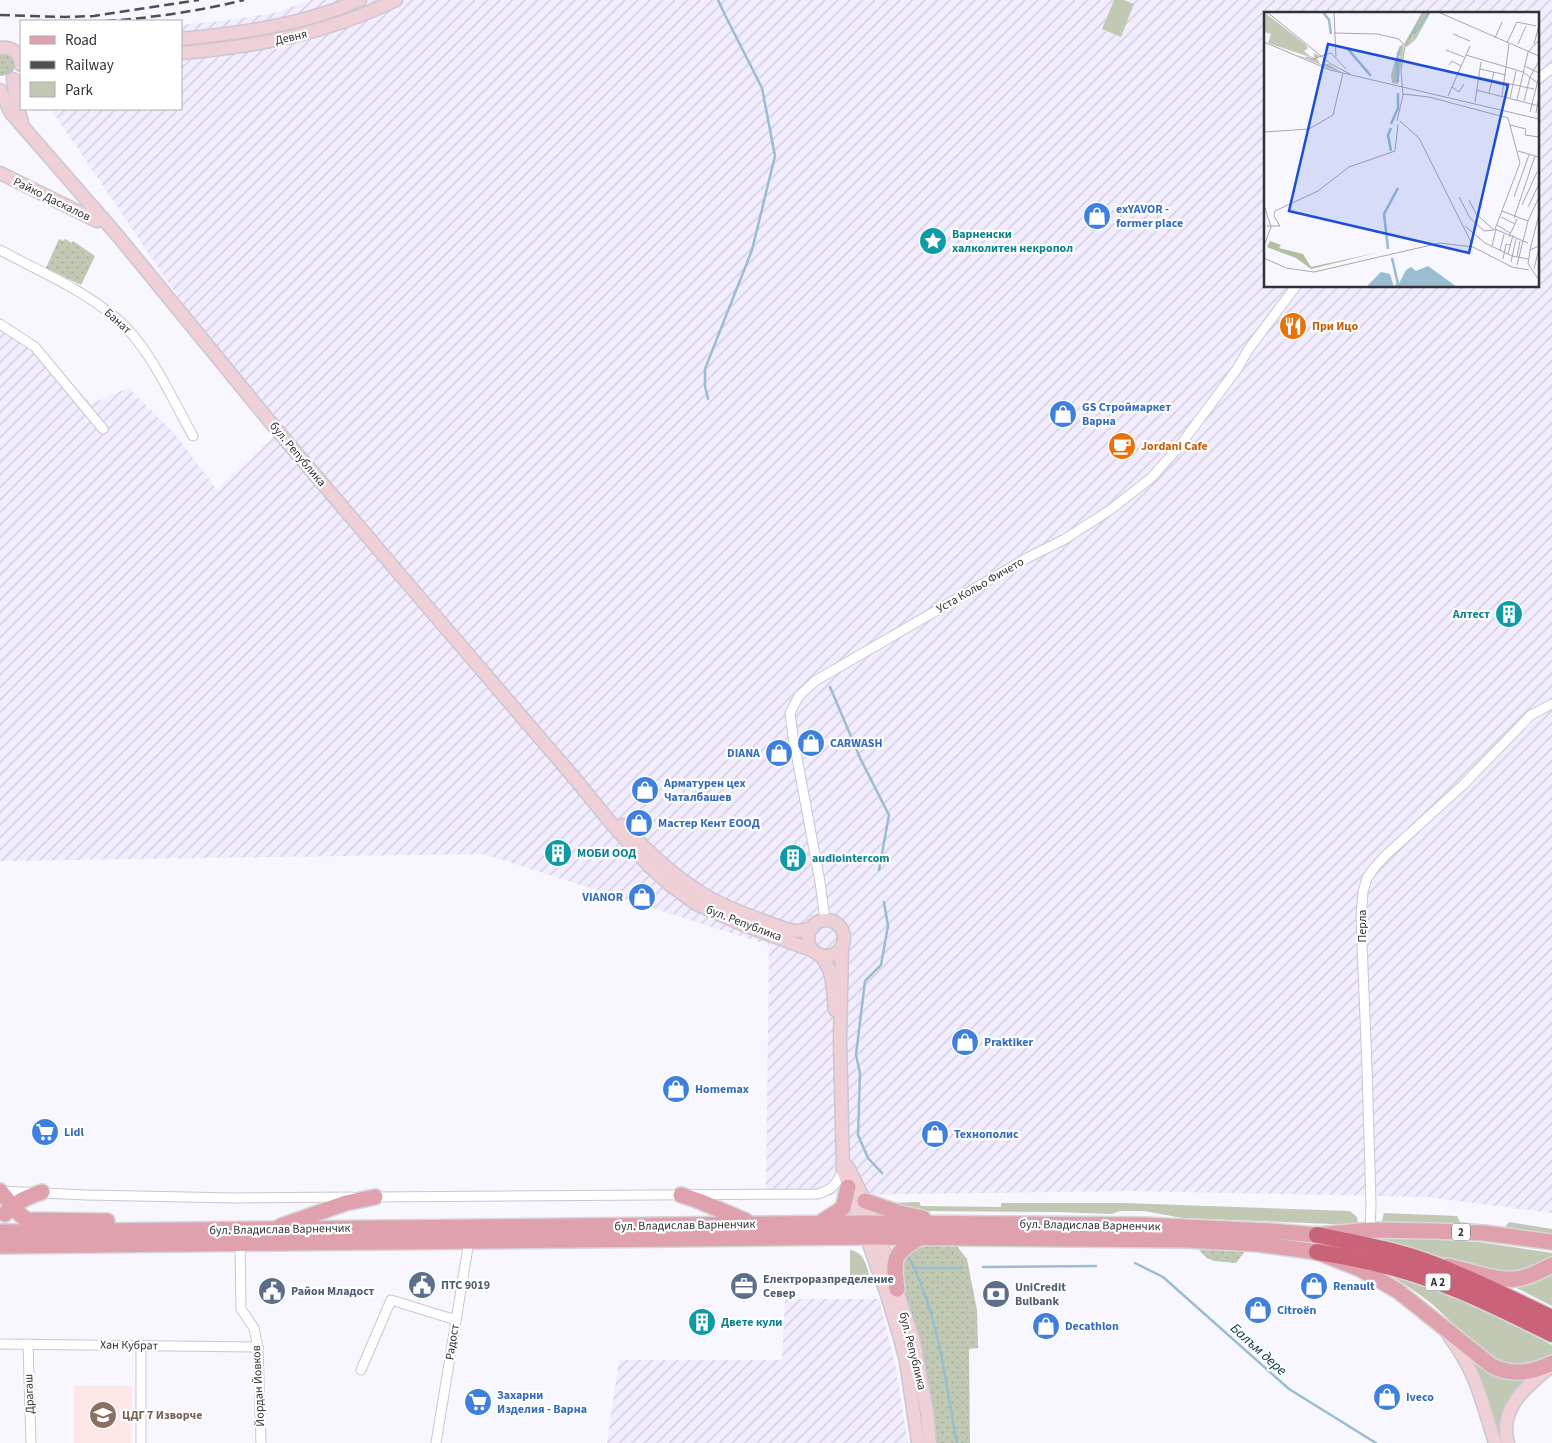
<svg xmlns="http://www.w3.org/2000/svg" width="1552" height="1443" font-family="'Source Sans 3',sans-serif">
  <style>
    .industrial { fill: url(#industrial-furrows); fill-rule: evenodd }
    .education { fill: #fee8e7 }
    .grass { fill: url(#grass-dots) }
    .park { fill: #c1c9b4 }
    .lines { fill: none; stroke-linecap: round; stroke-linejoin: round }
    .stream { stroke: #99bdd1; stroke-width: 2.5 }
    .street-casing { stroke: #cac7d1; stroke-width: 11 }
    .secondary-casing { stroke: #cac7d1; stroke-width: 15 }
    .primary-casing { stroke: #d6d6d7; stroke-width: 18 }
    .highway-casing { stroke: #d6d6d7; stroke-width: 19 }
    .street { stroke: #fff; stroke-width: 9 }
    .secondary { stroke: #efd0d6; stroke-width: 12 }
    .primary { stroke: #dfa1ae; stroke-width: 15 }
    .highway { stroke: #ca6278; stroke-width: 16 }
    .rail { stroke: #4f4e53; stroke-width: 2.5; stroke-dasharray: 10 5; stroke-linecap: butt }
    .labels { text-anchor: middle; stroke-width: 4.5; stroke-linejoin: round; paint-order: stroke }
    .shield { fill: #fff; stroke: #706f72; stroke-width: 1 }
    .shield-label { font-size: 11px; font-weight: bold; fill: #323135 }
    .street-label { font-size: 12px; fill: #323135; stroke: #fff }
    .shop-label { font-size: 12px; font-weight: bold; fill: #366cbe; stroke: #fff; text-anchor: start }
    .culture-label { font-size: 12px; font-weight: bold; fill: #0d838f; stroke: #fff; text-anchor: start }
    .food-label { font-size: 12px; font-weight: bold; fill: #c56008; stroke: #fff; text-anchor: start }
    .service-label { font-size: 12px; font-weight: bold; fill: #4e5e75; stroke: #fff; text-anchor: start }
    .education-label { font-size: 12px; font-weight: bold; fill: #785e54; stroke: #fff; text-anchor: start }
    .water-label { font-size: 14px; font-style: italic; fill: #003146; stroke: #fff }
    .inset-river { fill: none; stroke: #99bdd1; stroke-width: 2.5 }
    .inset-road { fill: none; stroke: #a9a7ae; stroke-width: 1 }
    .view { fill: #1d4ed8; fill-opacity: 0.15; stroke: #1d4ed8; stroke-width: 2.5 }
    .inset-edge { fill: none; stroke: #323135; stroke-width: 2.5 }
  </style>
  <defs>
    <pattern id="industrial-furrows" width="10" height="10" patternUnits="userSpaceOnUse" patternTransform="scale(1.25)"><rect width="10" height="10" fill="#f1ecfe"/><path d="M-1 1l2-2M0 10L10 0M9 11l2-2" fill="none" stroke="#cfcbda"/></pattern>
    <pattern id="grass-dots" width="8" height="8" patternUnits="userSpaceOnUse" patternTransform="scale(1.25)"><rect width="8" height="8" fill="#c1c9b4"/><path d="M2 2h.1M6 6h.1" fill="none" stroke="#a6ad9b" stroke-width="1.8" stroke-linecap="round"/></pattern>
  </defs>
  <rect width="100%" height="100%" fill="#f8f6ff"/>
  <g class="industrial">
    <path d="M311,0H1552V1213L1427,1197L1133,1191L766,1196L769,945L484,854L0,861V320L30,338L91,404L128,388L174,433L217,490L273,437L51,109H181V25L231,20L278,12ZM1266,14H1538V286H1266Z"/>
    <path d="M785,1299H879L896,1369L908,1443H607L619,1360H782Z"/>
  </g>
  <path class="education" d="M74,1386H132L131,1443H74Z"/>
  <g class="grass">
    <path d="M6,52L14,57C16,65 16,71 8,75L0,76V53Z"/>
    <path d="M59,239L63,241L65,239L72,243L73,241L95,256L81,285L46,268Z"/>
    <path d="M920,1239L956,1245L967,1259L977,1310L978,1348L969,1349L970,1443H916L894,1269Z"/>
    <path d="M1199,1247L1246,1250L1236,1263L1214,1261L1207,1258L1199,1250Z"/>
  </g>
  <g class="park">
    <path d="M1114,0H1123L1134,4L1121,37L1102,29Z"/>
    <path d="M919,1202L921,1206L1001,1207V1203H1123L1350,1211L1357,1217L1358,1225L1182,1218L1144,1211H1120L1111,1214L1057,1212L920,1211L889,1203Z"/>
    <path d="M1384,1213L1457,1216L1460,1222L1505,1227L1509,1222L1552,1229V1237L1446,1224L1429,1223L1418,1226L1384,1225L1382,1221Z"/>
    <path d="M1374,1236L1479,1242L1552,1253V1260L1519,1275L1448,1261Z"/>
    <path d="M850,1250C863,1252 866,1263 869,1274L865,1277H850Z"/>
    <path d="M1552,1269V1306L1509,1284Z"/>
    <path d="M1381,1270L1454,1295L1552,1345V1357C1538,1365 1520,1368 1504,1362C1481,1353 1451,1321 1432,1304C1416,1291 1398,1280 1381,1270Z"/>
    <path d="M1458,1341L1510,1379L1520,1380L1534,1377L1500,1434L1501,1443H1499Z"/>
  </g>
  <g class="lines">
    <g class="stream">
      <path d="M708,399L705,386V369L752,250L775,156L762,88L725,15L718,0"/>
      <path d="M830,687L861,760L889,815L879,870"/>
      <path d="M882,1173L868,1158L858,1135L860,1073L856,1055L865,981L881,965L888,926L884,902"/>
      <path d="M909,1258C939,1314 945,1381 957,1443"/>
      <path d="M1135,1263L1163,1277L1289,1389L1376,1443"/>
      <path d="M983,1267L1096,1266"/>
      <path d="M914,1268H962"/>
    </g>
    <g class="street-casing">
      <g id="street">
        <path d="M1538,79L1552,68"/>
        <path d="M0,250C39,271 82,289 116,318C149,345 172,399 193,436"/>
        <path d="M0,324L35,347L103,429"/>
        <path d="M825,920L820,882L793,736L790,713L799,696L815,681L1027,558L1065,539L1110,510L1151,478L1178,448L1205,412L1237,369L1248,350L1296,286"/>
        <path d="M0,1191L87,1195L236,1198L352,1197"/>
        <path d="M372,1197L817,1194C832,1190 837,1184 843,1170"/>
        <path d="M1370,1230L1371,1205L1367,1068L1361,918L1363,892L1367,878L1375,867L1386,855L1463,785L1531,715L1552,704"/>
        <path d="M240,1243L241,1309L254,1328L258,1347L261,1443"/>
        <path d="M0,1344L258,1347"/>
        <path d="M28,1344L31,1443"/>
        <path d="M141,1345V1443"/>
        <path d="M361,1370L391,1300L456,1320"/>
        <path d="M436,1443L469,1241"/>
      </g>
    </g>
    <g class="secondary-casing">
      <g id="secondary">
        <path d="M181,39C242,33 303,25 360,0"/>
        <path d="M0,48C12,47 20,52 21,65"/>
        <path d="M181,53C258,46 326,34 396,0"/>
        <path d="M13,79L16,100L22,123"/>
        <path d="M0,90L11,113L118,236L271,423L402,577L576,780L611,823L650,867L670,885L696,904L746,926L814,951"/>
        <path d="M0,173L97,221L103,218"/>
        <path d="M622,825C645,848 668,871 694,888C722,908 757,918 789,930L799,931L812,928"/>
        <circle cx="826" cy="938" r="18"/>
        <path d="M842,946L840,1039L843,1170L887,1295L900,1338L906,1361L918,1443"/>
        <path d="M819,954C835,971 832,988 835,1010"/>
        <path d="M848,1167L865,1201L879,1237L914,1342L927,1412L930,1443"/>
        <path d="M1449,1336C1476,1371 1482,1402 1495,1443"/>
        <path d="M1508,1443C1498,1408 1527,1386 1551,1366"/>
      </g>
    </g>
    <g class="primary-casing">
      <g id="primary">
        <path d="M0,1191C8,1200 18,1215 27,1220L107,1221"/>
        <path d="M681,1195L699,1201L746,1221"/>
        <path d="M865,1201L900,1213L923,1218"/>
        <path d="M5,1214C15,1202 27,1197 42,1192"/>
        <path d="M821,1222L843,1208L848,1187"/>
        <path d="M281,1226L346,1203L375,1197"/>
        <path d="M0,1232L861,1223L1142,1225L1269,1231L1317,1235L1370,1230L1434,1231L1484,1233L1552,1242"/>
        <path d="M0,1246L866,1237L1185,1240L1258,1244L1317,1252L1360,1269L1398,1291L1492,1366C1513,1376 1531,1373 1552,1363"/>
        <path d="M1448,1266C1468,1270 1495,1281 1515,1279C1528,1278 1540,1271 1552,1265"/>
        <path d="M897,1289C893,1260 892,1254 918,1239"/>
      </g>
    </g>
    <g class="highway-casing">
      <g id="highway">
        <path d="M1317,1235C1356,1243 1396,1250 1433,1264C1474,1280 1513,1299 1552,1318"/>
        <path d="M1317,1252C1365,1259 1413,1271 1458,1290C1490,1303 1521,1319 1552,1334"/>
      </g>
    </g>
    <use href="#street" class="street"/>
    <use href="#secondary" class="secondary"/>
    <use href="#primary" class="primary"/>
    <use href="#highway" class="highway"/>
    <g class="rail">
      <path d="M0,15L65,17L94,16L199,0"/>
      <path d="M106,21C152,18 199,11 244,0"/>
    </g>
  </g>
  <defs>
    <g id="shop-disc" transform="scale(1.4375)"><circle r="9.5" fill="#3f7fe0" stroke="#fff"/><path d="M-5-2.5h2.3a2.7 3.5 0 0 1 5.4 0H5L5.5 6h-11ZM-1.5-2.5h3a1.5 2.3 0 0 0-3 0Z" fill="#fff"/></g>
    <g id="sight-disc" transform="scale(1.4375)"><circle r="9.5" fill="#0f9aa8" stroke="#fff"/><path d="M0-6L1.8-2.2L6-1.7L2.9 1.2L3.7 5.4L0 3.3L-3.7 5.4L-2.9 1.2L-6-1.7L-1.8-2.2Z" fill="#fff"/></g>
    <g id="restaurant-disc" transform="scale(1.4375)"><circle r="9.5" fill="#e8710a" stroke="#fff"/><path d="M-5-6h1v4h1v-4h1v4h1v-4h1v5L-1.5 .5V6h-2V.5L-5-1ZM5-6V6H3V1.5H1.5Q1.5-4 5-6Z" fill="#fff"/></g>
    <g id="cafe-disc" transform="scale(1.4375)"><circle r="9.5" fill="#e8710a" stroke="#fff"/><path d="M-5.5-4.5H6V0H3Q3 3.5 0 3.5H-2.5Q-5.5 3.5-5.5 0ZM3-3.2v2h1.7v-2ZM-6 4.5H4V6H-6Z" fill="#fff"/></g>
    <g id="building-disc" transform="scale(1.4375)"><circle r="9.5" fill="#0f9aa8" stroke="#fff"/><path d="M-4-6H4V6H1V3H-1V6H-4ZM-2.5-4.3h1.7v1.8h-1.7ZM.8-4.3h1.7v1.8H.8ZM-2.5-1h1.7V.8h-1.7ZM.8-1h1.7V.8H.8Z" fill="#fff"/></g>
    <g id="supermarket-disc" transform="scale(1.4375)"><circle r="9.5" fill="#3f7fe0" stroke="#fff"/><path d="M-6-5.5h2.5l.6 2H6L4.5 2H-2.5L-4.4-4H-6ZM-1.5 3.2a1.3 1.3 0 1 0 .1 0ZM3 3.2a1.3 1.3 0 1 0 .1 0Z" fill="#fff"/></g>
    <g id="civic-disc" transform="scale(1.4375)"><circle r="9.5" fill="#5c6f8a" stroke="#fff"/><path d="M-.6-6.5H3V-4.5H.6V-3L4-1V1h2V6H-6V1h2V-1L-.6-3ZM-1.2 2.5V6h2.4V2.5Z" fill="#fff"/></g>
    <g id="office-disc" transform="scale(1.4375)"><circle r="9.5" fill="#5c6f8a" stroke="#fff"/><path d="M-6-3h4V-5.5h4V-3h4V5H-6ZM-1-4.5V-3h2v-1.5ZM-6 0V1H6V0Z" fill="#fff"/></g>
    <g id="bank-disc" transform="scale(1.4375)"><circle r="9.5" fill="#5c6f8a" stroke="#fff"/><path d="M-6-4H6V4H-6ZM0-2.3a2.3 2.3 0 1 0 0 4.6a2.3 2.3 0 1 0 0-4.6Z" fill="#fff"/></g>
    <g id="school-disc" transform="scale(1.4375)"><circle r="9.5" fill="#8d6e63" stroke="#fff"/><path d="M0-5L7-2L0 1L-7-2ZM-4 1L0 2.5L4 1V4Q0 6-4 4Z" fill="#fff"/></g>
  </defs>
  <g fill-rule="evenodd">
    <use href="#shop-disc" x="1097" y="216"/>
    <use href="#sight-disc" x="933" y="241"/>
    <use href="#restaurant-disc" x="1293" y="326"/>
    <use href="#shop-disc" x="1063" y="414"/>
    <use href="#cafe-disc" x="1122" y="446"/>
    <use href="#building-disc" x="1509" y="614"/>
    <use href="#shop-disc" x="811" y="743"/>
    <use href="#shop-disc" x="779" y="753"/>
    <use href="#shop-disc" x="645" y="790"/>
    <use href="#shop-disc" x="639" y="823"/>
    <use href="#building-disc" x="558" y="853"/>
    <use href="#building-disc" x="793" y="858"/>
    <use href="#shop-disc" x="642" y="897"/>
    <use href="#shop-disc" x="965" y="1042"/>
    <use href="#shop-disc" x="676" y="1089"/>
    <use href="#supermarket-disc" x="45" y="1132"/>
    <use href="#shop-disc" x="935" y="1134"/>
    <use href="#civic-disc" x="422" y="1285"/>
    <use href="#office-disc" x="744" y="1286"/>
    <use href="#shop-disc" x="1314" y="1286"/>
    <use href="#civic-disc" x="272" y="1291"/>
    <use href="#bank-disc" x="996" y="1294"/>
    <use href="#shop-disc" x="1258" y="1310"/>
    <use href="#building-disc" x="702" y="1322"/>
    <use href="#shop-disc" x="1046" y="1326"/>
    <use href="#shop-disc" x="1387" y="1397"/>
    <use href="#supermarket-disc" x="478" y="1402"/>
    <use href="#school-disc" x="103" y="1415"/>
  </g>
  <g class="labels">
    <g class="shield">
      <rect x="1452" y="1223.5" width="18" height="17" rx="4"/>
      <rect x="1425.5" y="1273.5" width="25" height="17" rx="4"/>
    </g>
    <g class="shield-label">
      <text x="1461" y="1236">2</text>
      <text x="1438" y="1286">A 2</text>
    </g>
    <g class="street-label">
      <text transform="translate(291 37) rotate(-13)" y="4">Девня</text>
      <text transform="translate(52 199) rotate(26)" y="4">Райко Даскалов</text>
      <text transform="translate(118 321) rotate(42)" y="4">Банат</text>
      <text transform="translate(298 454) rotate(50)" y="4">бул. Република</text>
      <text transform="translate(980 585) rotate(-30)" y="4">Уста Кольо Фичето</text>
      <text transform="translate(744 923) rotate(21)" y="4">бул. Република</text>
      <text transform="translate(1362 926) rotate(-90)" y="4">Перла</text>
      <text transform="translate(685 1225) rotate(-1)" y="4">бул. Владислав Варненчик</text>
      <text transform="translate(1090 1225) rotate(1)" y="4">бул. Владислав Варненчик</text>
      <text transform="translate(280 1229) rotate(-1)" y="4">бул. Владислав Варненчик</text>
      <text transform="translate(452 1342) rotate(-81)" y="4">Радост</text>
      <text transform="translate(129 1345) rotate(1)" y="4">Хан Кубрат</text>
      <text transform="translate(913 1351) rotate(76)" y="4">бул. Република</text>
      <text transform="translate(258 1386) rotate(-93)" y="4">Йордан Йовков</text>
      <text transform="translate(29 1394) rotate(-92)" y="4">Драгаш</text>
    </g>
    <g class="shop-label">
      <text x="1116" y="213">exYAVOR -<tspan x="1116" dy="14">former place</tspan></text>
      <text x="1082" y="411">GS Строймаркет<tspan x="1082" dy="14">Варна</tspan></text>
      <text x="830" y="747">CARWASH</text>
      <text x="760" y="757" text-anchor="end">DIANA</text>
      <text x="664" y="787">Арматурен цех<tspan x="664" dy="14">Чаталбашев</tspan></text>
      <text x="658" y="827">Мастер Кент ЕООД</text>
      <text x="623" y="901" text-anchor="end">VIANOR</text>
      <text x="984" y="1046">Praktiker</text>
      <text x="695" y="1093">Homemax</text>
      <text x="64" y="1136">Lidl</text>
      <text x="954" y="1138">Технополис</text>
      <text x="1333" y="1290">Renault</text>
      <text x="1277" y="1314">Citroën</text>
      <text x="1065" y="1330">Decathlon</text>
      <text x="497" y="1399">Захарни<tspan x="497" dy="14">Изделия - Варна</tspan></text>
      <text x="1406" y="1401">Iveco</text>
    </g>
    <g class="culture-label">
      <text x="952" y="238">Варненски<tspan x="952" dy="14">халколитен некропол</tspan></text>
      <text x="1490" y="618" text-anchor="end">Алтест</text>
      <text x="577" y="857">МОБИ ООД</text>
      <text x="812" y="862">audiointercom</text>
      <text x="721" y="1326">Двете кули</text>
    </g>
    <g class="food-label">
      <text x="1312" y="330">При Ицо</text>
      <text x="1141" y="450">Jordani Cafe</text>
    </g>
    <g class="service-label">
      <text x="763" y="1283">Електроразпределение<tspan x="763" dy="14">Север</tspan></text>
      <text x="441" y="1289">ПТС 9019</text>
      <text x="1015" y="1291">UniCredit<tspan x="1015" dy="14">Bulbank</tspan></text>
      <text x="291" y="1295">Район Младост</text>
    </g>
    <g class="education-label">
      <text x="122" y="1419">ЦДГ 7 Изворче</text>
    </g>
    <g class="water-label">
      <text transform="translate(1259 1349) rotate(42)" y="5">Балъм дере</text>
    </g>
  </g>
  <g transform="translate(1264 12)">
    <rect width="275" height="275" fill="#f8f6ff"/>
    <path d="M158,0H167L152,27L143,35L140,32ZM138,32L140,35L134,72L128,71L127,63L132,45H137L132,42Z" fill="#c1c9b4"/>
    <path d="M6,229L17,233L15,236L39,242L47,255L116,240L47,257L32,246L3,235Z" fill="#b2bf9e"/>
    <path d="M0,0L41,32L44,36L40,39L46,44L50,46V41L56,44L53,46L56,52H64L79,61L67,57L30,42L46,47L49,46L4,31L7,22L0,20Z" fill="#c1c9b4"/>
    <path d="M164,254L193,275H133L142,258L147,255L152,259ZM117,260L126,262L130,275H102Z" fill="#99bdd1"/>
    <path class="inset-river" d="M59,0L65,8L67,22M150,22L165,0M83,36L107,64M134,70L133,47L137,34M127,112L134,96V81M127,116L124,123L127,139M124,237L120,202L134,176M128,246L134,272L131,275"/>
    <path class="inset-road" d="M3,0L67,52L86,62M70,0L72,45M174,0L275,44M70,21L113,22L135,27L141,34M189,22L206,29M231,26L238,10M0,30L66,58L275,107M243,31L253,10L272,14M254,32L262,14M270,32L275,13M182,38L200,45M202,43L259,60L275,72M42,45L49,47L67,41L82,57M185,53L188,49L197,54M261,54L275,61M216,57L242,63M214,65L270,77M188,75L195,80L200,72M212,78L275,94M225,81L230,60M139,82L165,85L244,106L256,151L231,217L264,231M184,84L206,34M238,84L245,32M246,86L252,59M253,88L264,40L275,28M260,89L266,65L275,49M211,90L217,50M266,100L274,68M272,101L275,83M133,109L139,83L137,59L141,34L160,0M136,109L155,126L208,232M246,113L262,117L261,123L275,125M0,120L45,117L69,103L79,61M254,139L275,145M195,185L206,206L220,219L230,218L212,202L205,188M250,185L265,143M0,193L7,215L0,234M258,193L273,160M264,195L275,172M238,199L264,209M237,205L251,212M250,206L271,144M233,213L246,221M3,214H16L10,204L11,199L54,179L85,155L131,139L134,112M201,214L221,231L248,244L264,247M245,225L253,207M228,234L232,217M275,234L266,238L264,252L275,268M236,238L240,222M266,238L275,202M244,242L249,223M253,245L256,229M0,246L22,256L50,260L176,231L209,235L248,255L265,258M239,247L242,232L246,233M247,250L252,227M253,253L264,209L275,185M270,257L275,236"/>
    <path class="view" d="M64,32L244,73L205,241L25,199Z"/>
    <rect width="275" height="275" class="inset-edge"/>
  </g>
  <rect x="20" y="20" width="162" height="90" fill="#ffffff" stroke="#adadae"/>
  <rect x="30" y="36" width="25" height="8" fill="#dfa1ae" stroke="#adadae"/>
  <text x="65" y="45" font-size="15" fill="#323135">Road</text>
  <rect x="30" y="61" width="25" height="8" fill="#4f4e53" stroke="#adadae"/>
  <text x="65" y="70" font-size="15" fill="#323135">Railway</text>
  <rect x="30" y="82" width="25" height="15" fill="#c1c9b4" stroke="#adadae"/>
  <text x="65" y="95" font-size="15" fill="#323135">Park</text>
</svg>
